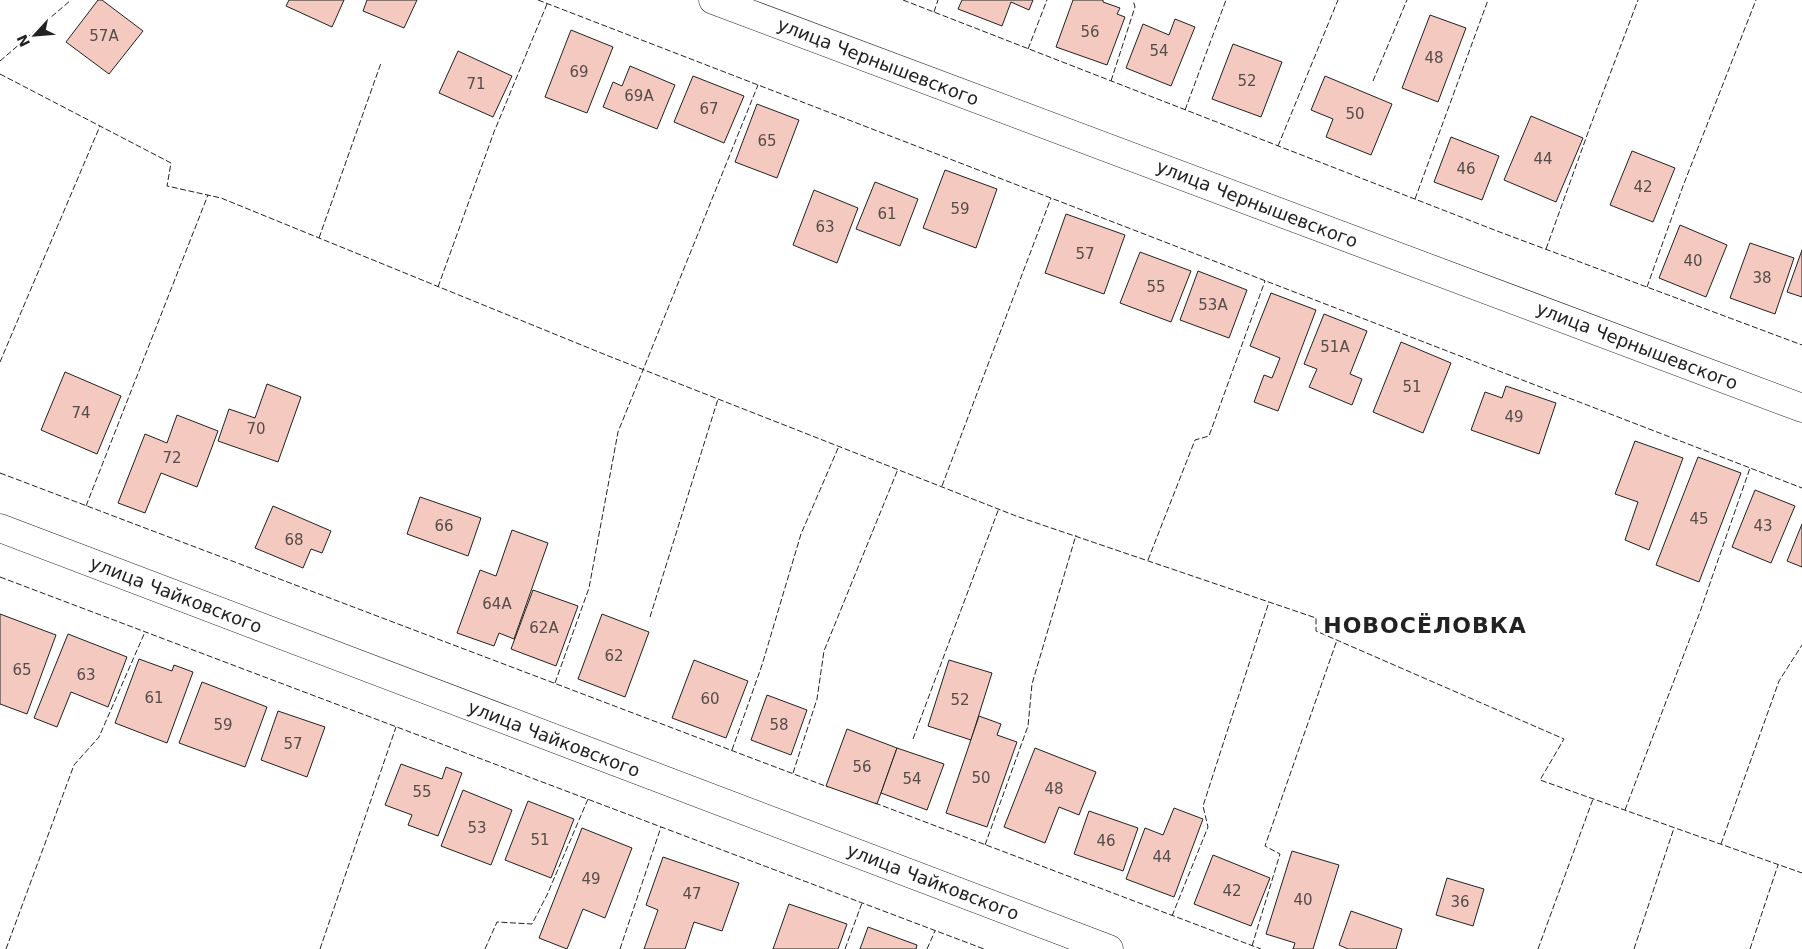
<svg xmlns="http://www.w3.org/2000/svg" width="1802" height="949" font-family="'DejaVu Sans',sans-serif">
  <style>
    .building { fill: #f3c9c0; stroke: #222 }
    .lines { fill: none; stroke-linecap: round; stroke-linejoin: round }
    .minor-casing { stroke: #222; stroke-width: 29 }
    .minor { stroke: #fff; stroke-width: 28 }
    .fence { stroke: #222; stroke-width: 1; stroke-dasharray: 6 2.5; stroke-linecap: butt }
    .labels { text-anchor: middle; stroke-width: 4; stroke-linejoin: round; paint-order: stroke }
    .number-label { font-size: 15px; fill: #564c4a }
    .street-label { font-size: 18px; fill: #222; stroke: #fff }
    .district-label { font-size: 22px; font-weight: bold; letter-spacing: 1px; fill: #222; stroke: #fff }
  </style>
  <rect width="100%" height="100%" fill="#fff"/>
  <g class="building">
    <path d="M98,0H102L143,31L109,74L66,42Z"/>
    <path d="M289,0H344L332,27L286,6Z"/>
    <path d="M367,0H417L404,28L363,11Z"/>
    <path d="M962,0H1033L1029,10L1011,2L1002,26L958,9Z"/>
    <path d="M1073,0H1103V2L1120,8L1117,14L1125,17L1107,65L1056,47Z"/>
    <path d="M1430,15L1466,28L1438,102L1402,88Z"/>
    <path d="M1175,19L1195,27L1171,86L1126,68L1143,24L1169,35Z"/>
    <path d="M571,30L613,47L587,113L545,97Z"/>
    <path d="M1233,44L1282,62L1261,117L1212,99Z"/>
    <path d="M458,51L512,76L493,117L439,93Z"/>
    <path d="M630,66L675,85L657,129L603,107L613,82L622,86Z"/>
    <path d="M693,76L744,96L724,143L674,122Z"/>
    <path d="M1325,76L1392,104L1371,155L1326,137L1333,119L1311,110Z"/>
    <path d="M757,104L799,120L777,178L735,162Z"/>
    <path d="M1531,116L1583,138L1556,202L1504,180Z"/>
    <path d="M1451,137L1499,156L1482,200L1434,182Z"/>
    <path d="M1632,151L1675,168L1653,222L1610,205Z"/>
    <path d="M945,170L997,189L976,248L923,228Z"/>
    <path d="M875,182L918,199L900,246L856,229Z"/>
    <path d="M814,190L858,208L837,263L793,245Z"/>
    <path d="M1066,214L1125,235L1104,294L1045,273Z"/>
    <path d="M1680,225L1727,245L1706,297L1659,278Z"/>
    <path d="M1750,243L1794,258L1775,314L1730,298Z"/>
    <path d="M1802,250V297L1787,292Z"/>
    <path d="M1140,252L1191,271L1171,322L1120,303Z"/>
    <path d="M1198,271L1247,290L1229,338L1180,320Z"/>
    <path d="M1271,293L1316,310L1278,411L1254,402L1264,375L1272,378L1280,358L1250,346Z"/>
    <path d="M1324,314L1367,331L1350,374L1362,379L1352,405L1309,387L1317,369L1304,364Z"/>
    <path d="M1401,342L1451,363L1423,433L1373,412Z"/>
    <path d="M65,372L121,396L97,454L41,430Z"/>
    <path d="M267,384L301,397L278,462L218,441L229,409L255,418Z"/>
    <path d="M1506,386L1556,403L1539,454L1471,430L1485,392L1502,398Z"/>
    <path d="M177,415L218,431L197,487L161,473L145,513L118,503L145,434L167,443Z"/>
    <path d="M1635,441L1683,458L1649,550L1625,540L1638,502L1615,494Z"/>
    <path d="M1698,457L1741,473L1699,582L1656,565Z"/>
    <path d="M1755,490L1795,506L1771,563L1732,547Z"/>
    <path d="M420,497L481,518L468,556L407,534Z"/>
    <path d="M273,506L331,531L322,553L311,549L303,568L255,548Z"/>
    <path d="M1802,524V567L1787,561Z"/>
    <path d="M512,530L548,543L514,639L499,633L494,646L457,633L480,570L496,576Z"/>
    <path d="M533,590L578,606L556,666L511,649Z"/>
    <path d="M0,614L56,635L27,714L0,704Z"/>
    <path d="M602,614L649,632L625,697L578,679Z"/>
    <path d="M68,634L127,657L108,707L71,692L57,727L34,718Z"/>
    <path d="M139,659L172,671L174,665L193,672L167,743L115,723Z"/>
    <path d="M694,660L748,681L726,738L672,718Z"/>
    <path d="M949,660L992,673L971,740L928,726Z"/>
    <path d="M202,682L267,707L245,767L179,743Z"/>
    <path d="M767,695L807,710L791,755L751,740Z"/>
    <path d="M278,711L325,727L307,777L261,760Z"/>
    <path d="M979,716L1001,724L997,735L1017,742L987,827L946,813Z"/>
    <path d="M847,729L897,748L877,804L826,786Z"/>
    <path d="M897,748L944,764L927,810L881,793Z"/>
    <path d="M1035,748L1096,772L1079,815L1059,807L1045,843L1004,827Z"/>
    <path d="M401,764L442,779L446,767L462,773L438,836L408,825L412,815L385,805Z"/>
    <path d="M463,790L512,810L491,865L441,846Z"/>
    <path d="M528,801L574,819L551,878L505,860Z"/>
    <path d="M1174,808L1203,819L1174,897L1126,879L1145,828L1163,835Z"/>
    <path d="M1089,811L1138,828L1123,871L1074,854Z"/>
    <path d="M582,828L632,848L605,918L583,909L567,949L539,938Z"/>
    <path d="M1292,851L1339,865L1313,949H1293L1295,943L1266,934Z"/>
    <path d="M1213,855L1270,878L1251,926L1194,904Z"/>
    <path d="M663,857L739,883L722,931L694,922L685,949H644L658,910L646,905Z"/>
    <path d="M1447,878L1484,889L1473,926L1436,915Z"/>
    <path d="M789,904L847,924L838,949H773Z"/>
    <path d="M1351,911L1402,929L1396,949H1348L1339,945Z"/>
    <path d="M868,927L917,945L916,949H860Z"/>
  </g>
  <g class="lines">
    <g class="minor-casing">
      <g id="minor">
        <path d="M713,0L1802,408"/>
        <path d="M0,528L1109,949"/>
      </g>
    </g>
    <use href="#minor" class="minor"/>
    <g class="fence">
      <path d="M538,0L1802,488"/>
      <path d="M903,0L1497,231L1802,345"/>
      <path d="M934,12L938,0"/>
      <path d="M1028,49L1047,0"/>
      <path d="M0,61L71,0"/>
      <path d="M0,74L171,163L167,186L221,198L606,355L1016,516L1316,618V631L1564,739L1540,780L1802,873"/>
      <path d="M1111,81L1135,7L1133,0"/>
      <path d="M1373,81L1407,0"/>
      <path d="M1185,110L1226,0"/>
      <path d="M1278,146L1338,0"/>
      <path d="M1415,199L1488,0"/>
      <path d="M319,238L381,63"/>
      <path d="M1546,249L1590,127L1638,0"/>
      <path d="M438,287L494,132L547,4"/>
      <path d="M1647,287L1683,186L1756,0"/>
      <path d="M0,362L100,126"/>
      <path d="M0,473L828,787"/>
      <path d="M942,486L1051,198"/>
      <path d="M86,506L208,195"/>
      <path d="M1148,560L1195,440L1209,436L1265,281"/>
      <path d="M0,577L984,949"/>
      <path d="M650,617L718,399"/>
      <path d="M555,683L589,588L618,432L758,85"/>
      <path d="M913,739L999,508"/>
      <path d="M732,750L762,665L801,534L839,446"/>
      <path d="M793,773L817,699L824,651L898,469"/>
      <path d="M875,803L1261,949"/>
      <path d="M1625,810L1700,612L1750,468"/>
      <path d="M1721,844L1779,681L1802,645"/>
      <path d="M985,845L1028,726L1032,684L1076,535"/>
      <path d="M1172,916L1208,827L1203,806L1269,602"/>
      <path d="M1252,946L1280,854L1265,846L1337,640"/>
      <path d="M6,949L74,765L99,737L145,632"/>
      <path d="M320,949L396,727"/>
      <path d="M485,949L497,922L532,924L547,895L588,799"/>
      <path d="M620,949L661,827"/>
      <path d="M845,949L862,903"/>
      <path d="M927,949L935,931"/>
      <path d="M1538,949L1593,799"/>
      <path d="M1634,949L1674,828"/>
      <path d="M1750,949L1778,865"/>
    </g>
  </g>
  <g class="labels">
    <g class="number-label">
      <text x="1090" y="37">56</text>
      <text x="104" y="41">57А</text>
      <text x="1159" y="56">54</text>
      <text x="1434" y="63">48</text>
      <text x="579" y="77">69</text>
      <text x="1247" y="86">52</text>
      <text x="476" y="89">71</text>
      <text x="639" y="101">69А</text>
      <text x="709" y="114">67</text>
      <text x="1355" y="119">50</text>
      <text x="767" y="146">65</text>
      <text x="1543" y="164">44</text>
      <text x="1466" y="174">46</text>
      <text x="1643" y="192">42</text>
      <text x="960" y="214">59</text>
      <text x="887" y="219">61</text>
      <text x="825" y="232">63</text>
      <text x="1085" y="259">57</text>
      <text x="1693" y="266">40</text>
      <text x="1762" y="283">38</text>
      <text x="1156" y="292">55</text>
      <text x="1213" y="310">53А</text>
      <text x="1335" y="352">51А</text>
      <text x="1412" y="392">51</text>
      <text x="81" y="418">74</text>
      <text x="1514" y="422">49</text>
      <text x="256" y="434">70</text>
      <text x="172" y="463">72</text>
      <text x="1699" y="524">45</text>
      <text x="444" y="531">66</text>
      <text x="1763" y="531">43</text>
      <text x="294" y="545">68</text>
      <text x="497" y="609">64А</text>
      <text x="544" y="633">62А</text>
      <text x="614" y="661">62</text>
      <text x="22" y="675">65</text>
      <text x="86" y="680">63</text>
      <text x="154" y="703">61</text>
      <text x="710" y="704">60</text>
      <text x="960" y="705">52</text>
      <text x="223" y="730">59</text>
      <text x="779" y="730">58</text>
      <text x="293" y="749">57</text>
      <text x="862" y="772">56</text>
      <text x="981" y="783">50</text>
      <text x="912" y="784">54</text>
      <text x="1054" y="794">48</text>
      <text x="422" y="797">55</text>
      <text x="477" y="833">53</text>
      <text x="540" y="845">51</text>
      <text x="1106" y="846">46</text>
      <text x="1162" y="862">44</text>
      <text x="591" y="884">49</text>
      <text x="1232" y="896">42</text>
      <text x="692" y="899">47</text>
      <text x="1303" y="905">40</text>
      <text x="1460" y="907">36</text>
    </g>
    <g class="street-label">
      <text transform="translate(878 62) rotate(21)" y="6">улица Чернышевского</text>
      <text transform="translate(1257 204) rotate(21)" y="6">улица Чернышевского</text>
      <text transform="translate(1637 346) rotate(21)" y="6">улица Чернышевского</text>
      <text transform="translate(176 595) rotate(21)" y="6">улица Чайковского</text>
      <text transform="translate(554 739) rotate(21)" y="6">улица Чайковского</text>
      <text transform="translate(933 882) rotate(21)" y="6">улица Чайковского</text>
    </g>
    <g class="district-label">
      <text x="1425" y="633">НОВОСЁЛОВКА</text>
    </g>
  </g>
  <g transform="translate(35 35) rotate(244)" stroke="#ffffff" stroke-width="4" paint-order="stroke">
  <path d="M0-4L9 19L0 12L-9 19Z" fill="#222222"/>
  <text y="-8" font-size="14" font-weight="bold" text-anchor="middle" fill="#222222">N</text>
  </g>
</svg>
